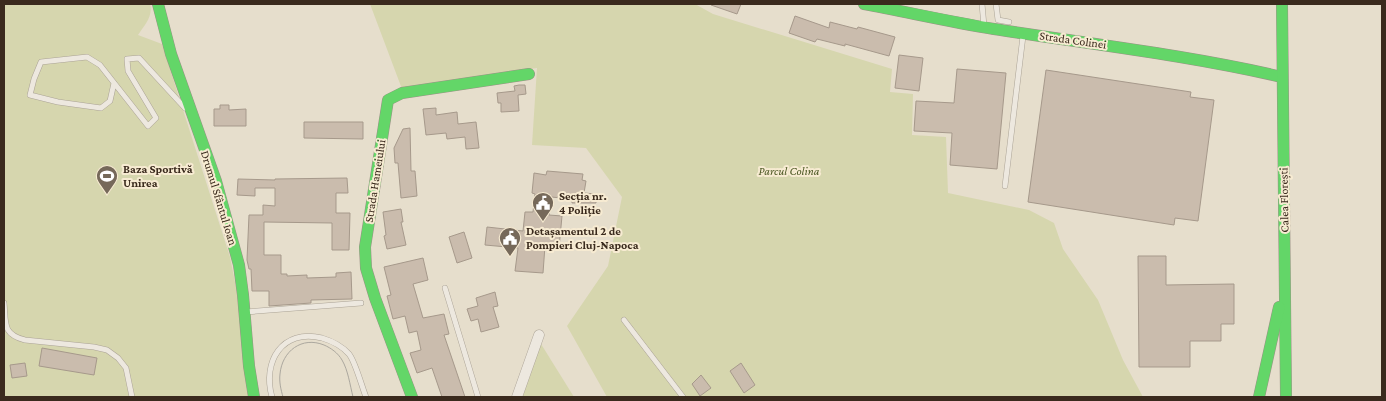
<svg xmlns="http://www.w3.org/2000/svg" width="1386" height="401" font-family="'Crimson Pro',serif">
  <style>
    .green { fill: #d6d6ae }
    .building { fill: #cabcad; stroke: #a6998b }
    .lines { fill: none; stroke-linecap: round; stroke-linejoin: round }
    .lane-casing { stroke: #aba396; stroke-width: 6 }
    .street-casing { stroke: #aba396; stroke-width: 11 }
    .fast-casing { stroke: #9a9286; stroke-width: 12 }
    .lane { stroke: #ede8df; stroke-width: 5 }
    .street { stroke: #ede8df; stroke-width: 10 }
    .fast { stroke: #63d668; stroke-width: 11 }
    .tram { stroke: #aca89f; stroke-width: 1 }
    .labels { text-anchor: middle; stroke-width: 4; stroke-linejoin: round; paint-order: stroke }
    .street-label { font-size: 12px; fill: #3a2a1d; stroke: #f7ebd2 }
    .poi-label { font-size: 12px; font-weight: bold; fill: #3a2a1d; stroke: #f7ebd2; text-anchor: start }
    .park-label { font-size: 12px; font-style: italic; fill: #4b5723; stroke: #f7ebd2 }
  </style>
  <rect width="100%" height="100%" fill="#e6decc"/>
  <g class="green">
    <path d="M4,4H150C153,17 145,24 138,35L162,44L230,257L258,397H4Z"/>
    <path d="M370,4H695L713,14L892,69L890,92L913,94L912,135L946,137L948,193L1029,210L1054,223L1063,249L1098,300L1123,360L1143,397H607L567,326L608,266L622,197L586,148L532,145L537,68L402,89Z"/>
    <path d="M541,344L574,397H522Z"/>
  </g>
  <g class="building">
    <path d="M712,4H741L737,14L711,5Z"/>
    <path d="M795,16L829,28L830,22L857,29L858,27L895,37L889,56L845,44V46L817,39L815,42L789,33Z"/>
    <path d="M899,55L923,58L919,91L895,88Z"/>
    <path d="M957,69L1006,73L997,169L950,165L952,133L914,131L916,101L954,103Z"/>
    <path d="M1046,70L1191,92L1190,97L1214,100L1198,221L1175,218L1174,225L1028,202Z"/>
    <path d="M519,85H525L526,94L518,95L519,111L501,112V103H498L497,93L515,91L514,86Z"/>
    <path d="M220,105H229V110L246,109V126H214V109H220Z"/>
    <path d="M436,108V115L457,112L458,124L476,122L479,148L466,149L465,137L447,139L446,133L426,135L423,109Z"/>
    <path d="M304,122H363V139L304,138Z"/>
    <path d="M410,128L411,171H415L417,196L401,198L398,163H395L394,148L403,129Z"/>
    <path d="M547,171L583,174L582,180L586,181L584,193L596,194V203H572V199L551,197L549,215L562,216L559,248L545,246L543,273L515,271L518,248L485,245L487,227L523,231L525,212H533L535,194L532,193L534,173L546,175Z"/>
    <path d="M347,178L348,193H336V213H350L349,250H332V223L264,222V255H281V274H287V276L307,275V278L336,277V273L351,272L352,299L311,300V303L269,306V291H252L251,269H249L247,260L249,215H263V205L275,206V188H255V196L237,195L238,179L275,180V179Z"/>
    <path d="M401,209L403,222H401L406,245L387,249L384,236L386,235L383,212Z"/>
    <path d="M464,232L472,258L457,263L449,237Z"/>
    <path d="M1138,256H1166V285L1234,284V324H1221V341H1190V367H1139Z"/>
    <path d="M423,258L428,280L413,284L423,318L444,314L449,334L444,335L465,397H442L432,368L417,373L410,353L421,350L417,331L409,333L405,316L393,319L387,296L391,295L384,267Z"/>
    <path d="M495,292L498,306L493,307L499,327L481,332L478,319L471,321L467,309L478,306L476,298Z"/>
    <path d="M42,348L97,358L94,375L39,366Z"/>
    <path d="M25,363L27,376L12,378L10,365Z"/>
    <path d="M741,363L755,385L744,393L730,371Z"/>
    <path d="M701,375L711,388L700,396L692,384Z"/>
  </g>
  <g class="lines">
    <g class="lane-casing">
      <g id="lane">
        <path d="M982,4L984,26"/>
        <path d="M996,4L998,20L1009,22"/>
        <path d="M114,83L110,101L101,108L58,102L30,95L34,79L41,62L87,57L100,65L148,126L156,118L128,71L127,59L139,58L185,108"/>
        <path d="M1005,186L1023,36"/>
        <path d="M445,288L478,397"/>
        <path d="M4,303C6,323 2,334 25,340L94,347L107,350L118,358L126,368L132,397"/>
        <path d="M245,312L361,303"/>
        <path d="M624,320L683,397"/>
        <path d="M272,397C262,362 282,328 322,338C332,341 342,346 349,354C355,361 362,387 366,397"/>
      </g>
    </g>
    <g class="street-casing">
      <path id="street" d="M517,397L539,335"/>
    </g>
    <g class="fast-casing">
      <g id="fast">
        <path d="M158,4L171,54L216,181L239,265L243,295L249,366L254,397"/>
        <path d="M864,4C907,12 951,22 994,29C1090,44 1187,55 1282,77"/>
        <path d="M1282,4L1286,397"/>
        <path d="M412,397L375,298L366,268L365,247L388,100L402,93L529,74"/>
        <path d="M1259,397L1279,307"/>
      </g>
    </g>
    <use href="#lane" class="lane"/>
    <use href="#street" class="street"/>
    <use href="#fast" class="fast"/>
    <path class="tram" d="M283,397C281,390 279,382 280,374C282,351 302,336 324,345C331,348 338,353 342,360C348,370 350,385 353,397"/>
  </g>
  <defs>
    <g id="stadium-pin" transform="scale(1.125)"><path d="M0 17L-7.5 6A9.5 9.5 0 1 1 7.5 6Z" fill="#76695a" stroke="#f7ebd2"/><path d="M0-5a6.5 5 0 1 0 0 10a6.5 5 0 1 0 0-10ZM-3.5-1.8h7v3.6h-7Z" fill="#fff"/></g>
    <g id="civic-pin" transform="scale(1.125)"><path d="M0 17L-7.5 6A9.5 9.5 0 1 1 7.5 6Z" fill="#76695a" stroke="#f7ebd2"/><path d="M-.6-6.5H3V-4.5H.6V-3L4-1V1h2V6H-6V1h2V-1L-.6-3ZM-1.2 2.5V6h2.4V2.5Z" fill="#fff"/></g>
  </defs>
  <g fill-rule="evenodd">
    <use href="#stadium-pin" x="107" y="176"/>
    <use href="#civic-pin" x="543" y="203"/>
    <use href="#civic-pin" x="510" y="238"/>
  </g>
  <g class="labels">
    <g class="street-label">
      <text transform="translate(1073 40) rotate(8)" y="4">Strada Colinei</text>
      <text transform="translate(375 181) rotate(-81)" y="4">Strada Hameiului</text>
      <text transform="translate(219 198) rotate(73)" y="4">Drumul Sfântul Ioan</text>
      <text transform="translate(1284 200) rotate(-91)" y="4">Calea Florești</text>
    </g>
    <g class="poi-label">
      <text x="123" y="173">Baza Sportivă<tspan x="123" dy="14">Unirea</tspan></text>
      <text x="559" y="200">Secția nr.<tspan x="559" dy="14">4 Poliție</tspan></text>
      <text x="526" y="235">Detașamentul 2 de<tspan x="526" dy="14">Pompieri Cluj-Napoca</tspan></text>
    </g>
    <g class="park-label">
      <text x="789" y="175">Parcul Colina</text>
    </g>
  </g>
  <rect width="1386" height="401" fill="none" stroke="#3a2a1d" stroke-width="10"/>
</svg>
